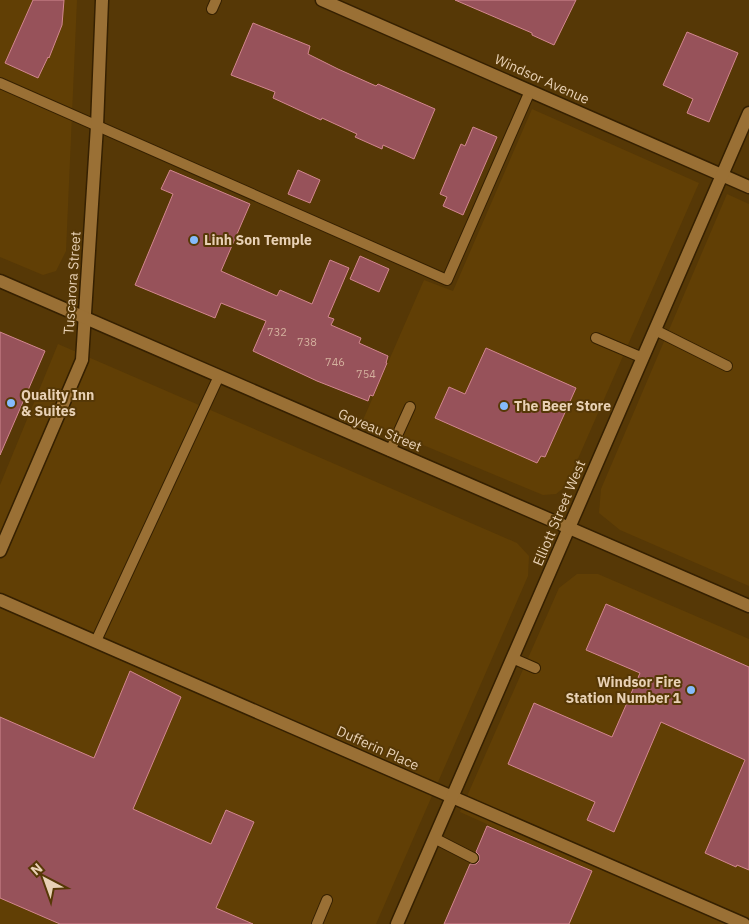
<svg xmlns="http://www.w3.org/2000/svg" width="749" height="924" font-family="'IBM Plex Sans',sans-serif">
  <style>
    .built { fill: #613f05 }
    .building { fill: #97525a; stroke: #d2878f }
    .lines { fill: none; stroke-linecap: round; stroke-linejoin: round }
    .lane-casing { stroke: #352001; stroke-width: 12 }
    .street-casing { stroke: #352001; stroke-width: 15 }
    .secondary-casing { stroke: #352001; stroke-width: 15 }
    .lane { stroke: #9a7035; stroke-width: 10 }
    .street { stroke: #9a7035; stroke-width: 12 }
    .secondary { stroke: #9a7035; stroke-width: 12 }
    .poi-dot { fill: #85bbfb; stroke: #563806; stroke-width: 2 }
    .labels { text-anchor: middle; stroke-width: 4; stroke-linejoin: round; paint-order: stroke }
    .number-label { font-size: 11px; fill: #d4b19e }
    .street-label { font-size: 14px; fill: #e8d1b5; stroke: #563806 }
    .poi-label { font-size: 14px; font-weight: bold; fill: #e8d1b5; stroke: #563806; text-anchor: start }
  </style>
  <rect width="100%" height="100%" fill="#563806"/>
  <g class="built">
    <path d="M0,0H77L66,251L56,271L43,275L0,257Z"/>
    <path d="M532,109L699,183L566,486L556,494L543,495L363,420L424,280L453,291Z"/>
    <path d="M727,194L749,204V586L620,530L599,513L601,489Z"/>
    <path d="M58,344L517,543L529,556L528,576L376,924H0V485Z"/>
    <path d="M577,574H598L749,639V924H569L591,871L460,812L559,588Z"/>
  </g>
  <g class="building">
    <path d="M33,0H64L62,25L49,58L48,57L38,78L5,63Z"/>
    <path d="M455,0H576L554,45L532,35V33Z"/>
    <path d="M253,23L310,46L308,54L338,69L376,86L378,84L435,109L414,159L383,145L382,149L355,137L357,134L322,118L321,120L273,98L275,92L231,75Z"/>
    <path d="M687,32L738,53L709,122L687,113L693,99L663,85Z"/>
    <path d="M473,127L497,137L463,215L443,206L447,197L440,194L461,144L465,146Z"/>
    <path d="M170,170L250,204L221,271L277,296L280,290L312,304L330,260L349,268L328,317L334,319L331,325L361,338L359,343L388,356L386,363H387L373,396L370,395L368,401L317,381L253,351L266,321L221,303L215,318L135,285L173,194L161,189Z"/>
    <path d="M298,170L320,180L310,203L288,194Z"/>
    <path d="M360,256L389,269L379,292L350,279Z"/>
    <path d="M0,332L45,351L0,455Z"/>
    <path d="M486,348L576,388L545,457L541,456L537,463L435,418L449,387L465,394Z"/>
    <path d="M606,604L749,667V870L737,865L736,867L705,853L745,760L661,722L614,832L587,820L595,802L508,764L534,703L612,737L640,673L586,650Z"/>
    <path d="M130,671L181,697L133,809L211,844L226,810L254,822L216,908L253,924H60L0,898V717L94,758Z"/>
    <path d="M487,826L592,871L569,924H444L470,864H476L479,861V855L476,852Z"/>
  </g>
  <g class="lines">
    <g class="lane-casing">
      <g id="lane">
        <path d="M212,9L216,0"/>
        <path d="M0,83L447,280L530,91"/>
        <path d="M655,330L727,366"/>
        <path d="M596,338L643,358"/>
        <path d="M390,451L410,407"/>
        <path d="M96,641L219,376"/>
        <path d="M512,658L535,668"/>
        <path d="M434,838L473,858"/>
        <path d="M317,924L327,900"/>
      </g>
    </g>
    <g class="street-casing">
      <g id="street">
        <path d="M322,0L749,187"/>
        <path d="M0,551L82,360L97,126L102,0"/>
        <path d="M0,600L744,924"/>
        <path d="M397,924L749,113"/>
      </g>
    </g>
    <g class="secondary-casing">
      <path id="secondary" d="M0,281L749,606"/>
    </g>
    <use href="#lane" class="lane"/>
    <use href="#street" class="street"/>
    <use href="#secondary" class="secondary"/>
  </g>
  <g class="poi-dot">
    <circle cx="194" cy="240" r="5"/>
    <circle cx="11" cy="403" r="5"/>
    <circle cx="504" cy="406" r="5"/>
    <circle cx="691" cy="690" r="5"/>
  </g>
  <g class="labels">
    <g class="number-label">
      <text x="277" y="336">732</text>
      <text x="307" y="346">738</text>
      <text x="335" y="366">746</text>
      <text x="366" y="378">754</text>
    </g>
    <g class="street-label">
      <text transform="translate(542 79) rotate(24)" y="5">Windsor Avenue</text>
      <text transform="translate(72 283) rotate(-86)" y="5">Tuscarora Street</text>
      <text transform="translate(380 430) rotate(23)" y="5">Goyeau Street</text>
      <text transform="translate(559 513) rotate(-67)" y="5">Elliott Street West</text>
      <text transform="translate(378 748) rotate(24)" y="5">Dufferin Place</text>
    </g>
    <g class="poi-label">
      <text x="204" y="245">Linh Son Temple</text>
      <text x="21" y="400">Quality Inn<tspan x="21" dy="16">&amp; Suites</tspan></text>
      <text x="514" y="411">The Beer Store</text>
      <text x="681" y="687" text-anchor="end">Windsor Fire<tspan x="681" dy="16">Station Number 1</tspan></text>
    </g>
  </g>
  <g transform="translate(45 879) rotate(319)" stroke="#563806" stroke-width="4" paint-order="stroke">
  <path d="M0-4L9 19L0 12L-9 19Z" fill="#e8d1b5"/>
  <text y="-8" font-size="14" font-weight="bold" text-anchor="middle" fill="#e8d1b5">N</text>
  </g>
</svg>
